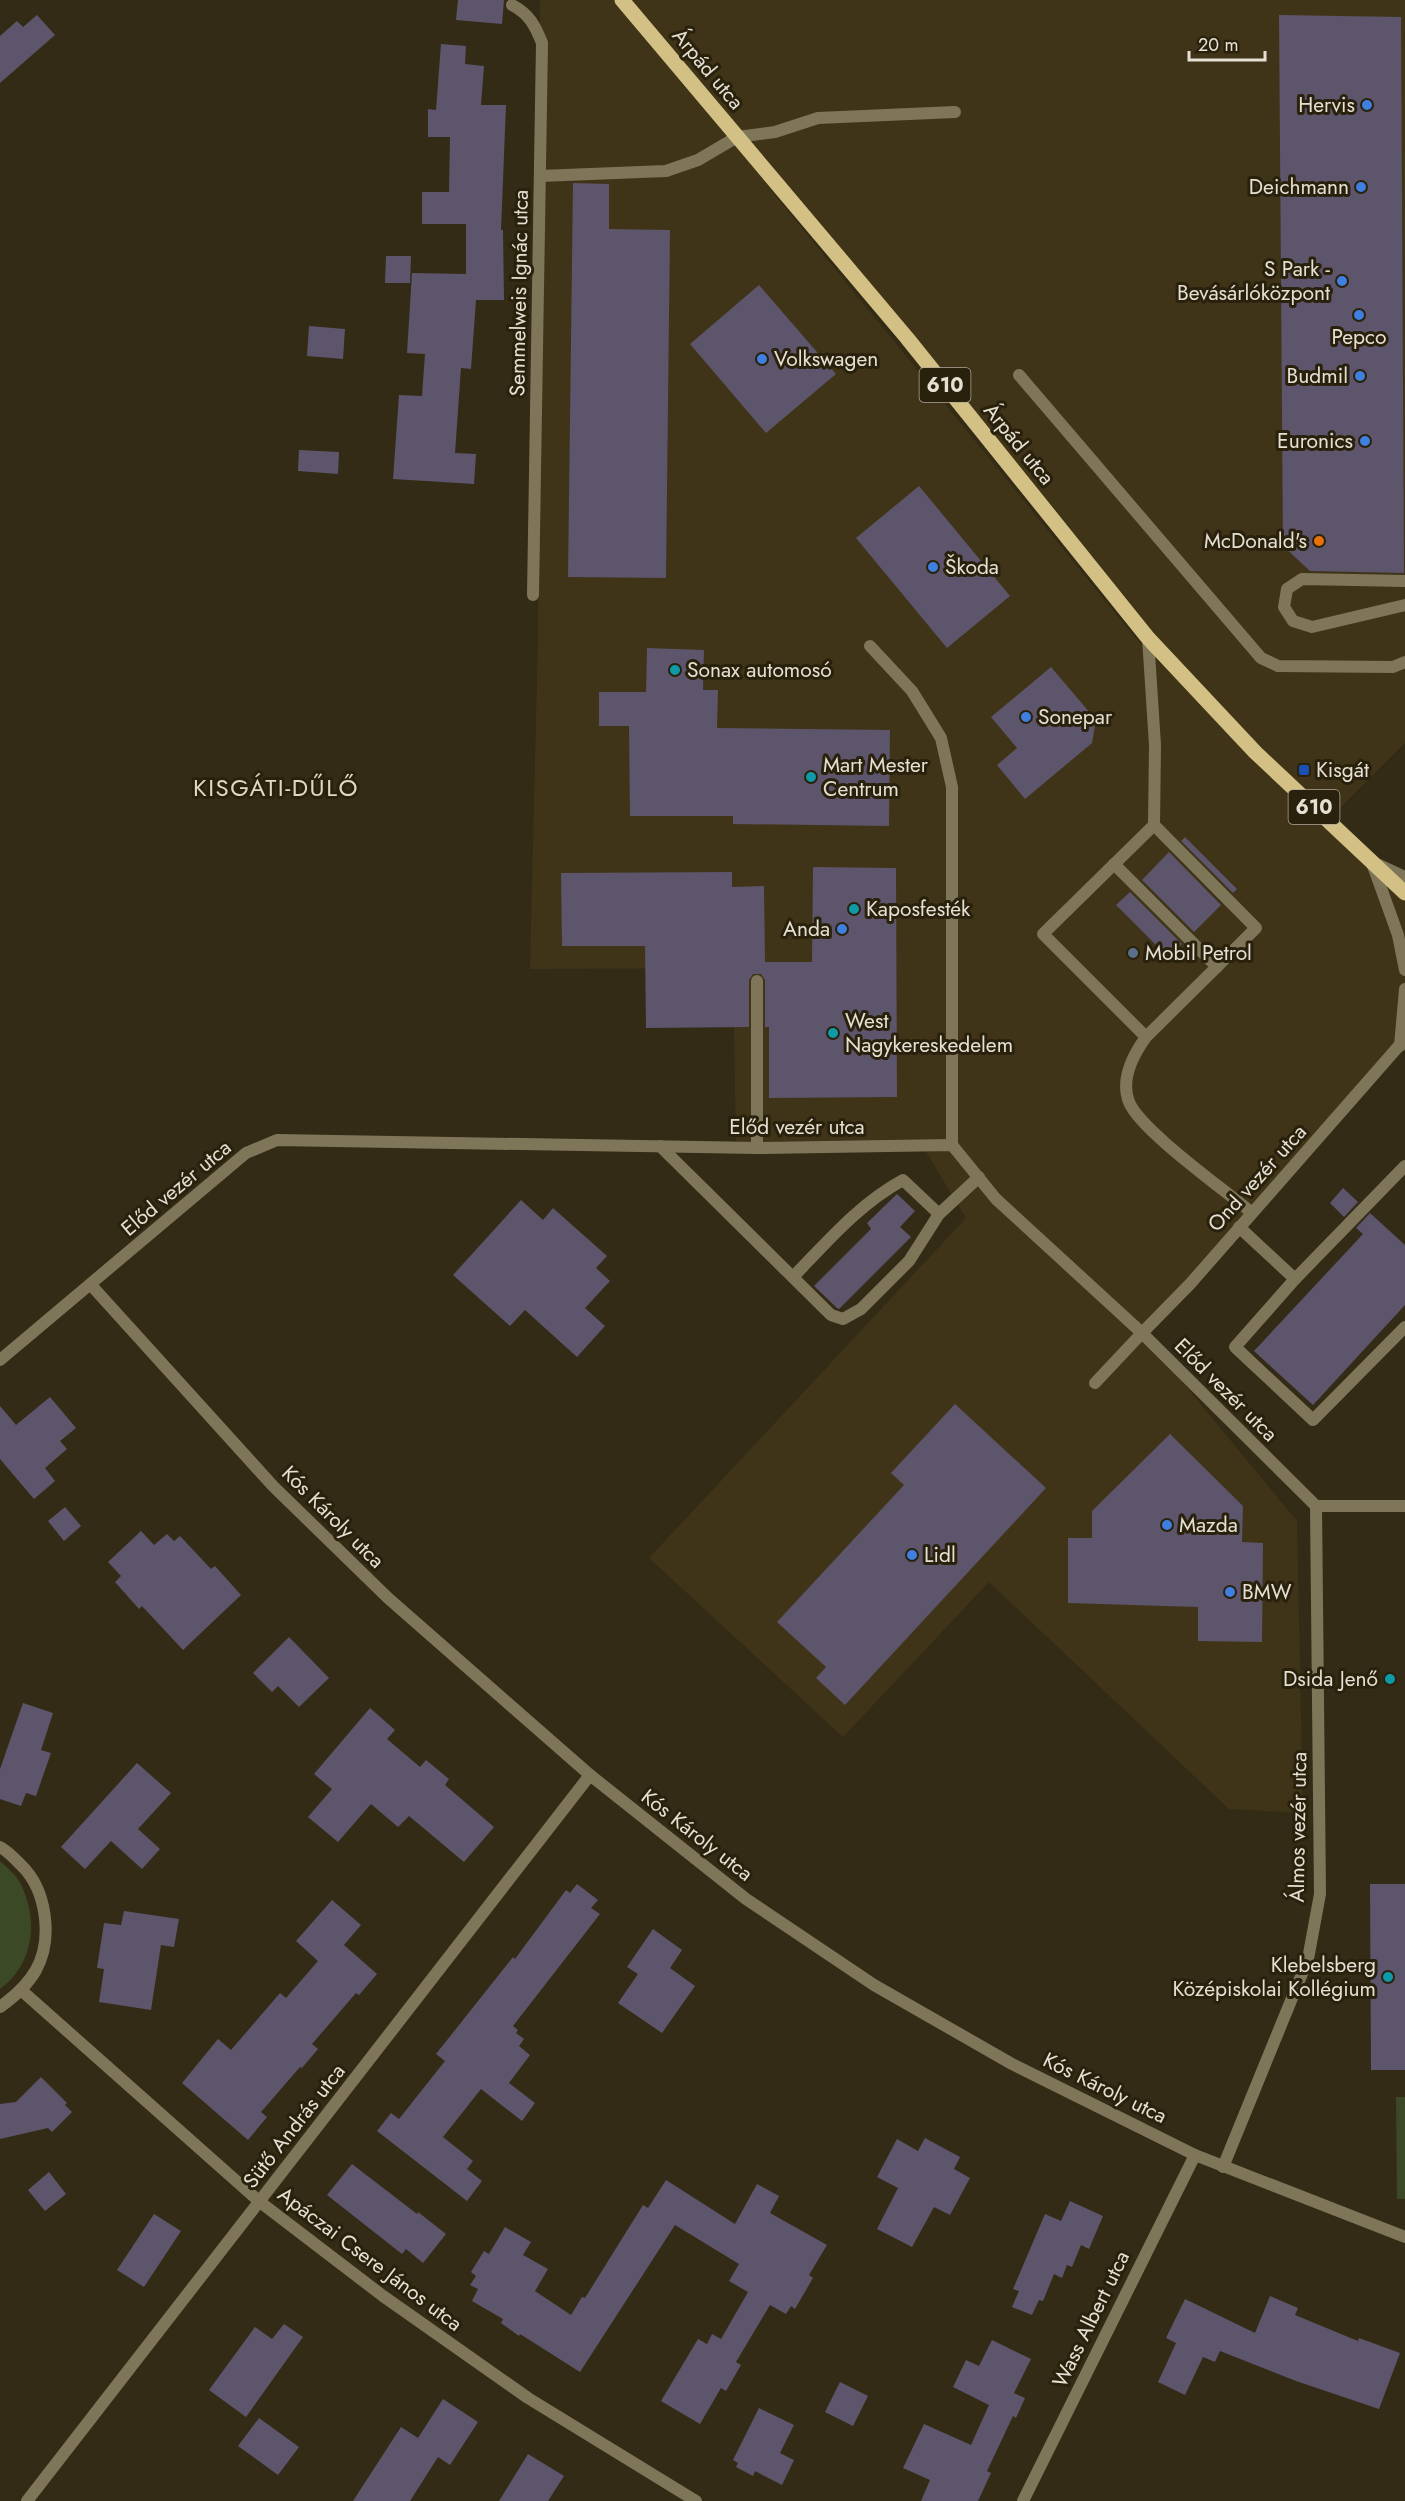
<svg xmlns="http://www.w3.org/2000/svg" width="1405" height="2501" font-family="Jost,sans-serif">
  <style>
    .built { fill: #3f3418 }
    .green { fill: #3c4926 }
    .building { fill: #5d556b }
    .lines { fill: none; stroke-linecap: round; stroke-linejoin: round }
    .lane { stroke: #7f765a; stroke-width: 12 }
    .street { stroke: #7f765a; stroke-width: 12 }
    .primary { stroke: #d3c085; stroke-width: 15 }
    .shop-dot { fill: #3f7fe0; stroke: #2a210d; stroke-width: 2 }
    .food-dot { fill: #e8710a; stroke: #2a210d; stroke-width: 2 }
    .culture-dot { fill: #0f9aa8; stroke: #2a210d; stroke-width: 2 }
    .transit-dot { fill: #1a4fb4; stroke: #2a210d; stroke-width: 2 }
    .service-dot { fill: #5c6f8a; stroke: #2a210d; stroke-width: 2 }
    .labels { text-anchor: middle; stroke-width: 6; stroke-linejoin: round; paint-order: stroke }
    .shield { fill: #2a210d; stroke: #ada798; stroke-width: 1.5 }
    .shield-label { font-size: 20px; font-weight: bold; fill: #e5e0d3 }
    .street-label { font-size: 21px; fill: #e5e0d3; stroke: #2a210d }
    .poi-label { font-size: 21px; fill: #e5e0d3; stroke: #2a210d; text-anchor: start }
    .quarter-label { font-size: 24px; letter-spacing: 1.5px; fill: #e2d8be; stroke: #2a210d }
  </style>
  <rect width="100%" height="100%" fill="#342b16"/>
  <path class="built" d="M540,0H1405V743L1328,820L1148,638L751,159L766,184L1138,641L1298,802L1405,898V1038L1142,1333L1297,1521L1303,1813L1229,1809L989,1582L843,1737L649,1558L966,1218L922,1145L736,1147L733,968L530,969L538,638Z"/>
  <g class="green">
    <path d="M0,1861C6,1867 15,1874 19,1881C39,1917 35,1964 0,1989Z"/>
    <path d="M1396,2097H1405V2199H1397Z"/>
  </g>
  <g class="building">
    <path d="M458,0H504L502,24L456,20Z"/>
    <path d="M37,15L55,35L0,83V36L17,21L23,27Z"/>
    <path d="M1279,15L1401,17L1404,573L1310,571L1283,546Z"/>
    <path d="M441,44L466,46L465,64L484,66L481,105H506L501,230H503L504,300H476L471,369L461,368L455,453L476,454L474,484L393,479L399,395L422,396L425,354L407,353L412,273L466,274V224H422V192H449L450,137H428V109L436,110Z"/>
    <path d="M573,183L609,184V229L670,230L666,578L568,577Z"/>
    <path d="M386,256H411L410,283H385Z"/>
    <path d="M759,285L836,374L766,433L690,344Z"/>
    <path d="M309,326L345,329L343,359L307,356Z"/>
    <path d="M299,450L339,452L338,474L298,471Z"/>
    <path d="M919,486L1010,596L947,648L856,538Z"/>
    <path d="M647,648L704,650L703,690H718L717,728L890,730L889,826L733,824V816H630L629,726H599V692H646Z"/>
    <path d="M1051,667L1096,720L1092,743L1025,799L997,765L1017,748L991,717Z"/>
    <path d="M1185,837L1237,889L1233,893L1181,841Z"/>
    <path d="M1169,852L1221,905L1194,932L1142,880Z"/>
    <path d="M813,867L896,868L897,1097L769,1098V1027H765V980L761,974H753L749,980V1027L646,1028L645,946H562L561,873L732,872V887L764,886L765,962H812Z"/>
    <path d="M1130,892L1182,944L1168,957L1116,905Z"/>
    <path d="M1343,1188L1358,1202L1344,1217L1330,1203Z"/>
    <path d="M897,1194L915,1211L900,1227L911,1237L839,1309L837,1308L814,1286L871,1229L867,1223Z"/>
    <path d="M521,1200L543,1220L553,1208L607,1256L596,1268L610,1281L585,1308L605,1326L577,1357L525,1310L510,1326L453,1275Z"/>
    <path d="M1370,1213L1405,1245V1305L1313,1405L1254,1351L1363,1234L1356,1228Z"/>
    <path d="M50,1397L76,1428L60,1441L67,1449L45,1468L55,1481L34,1499L0,1459V1406L16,1425Z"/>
    <path d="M955,1404L1046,1488L845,1705L816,1678L826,1667L777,1622L904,1485L891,1473Z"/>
    <path d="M1170,1434L1243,1506L1242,1542L1263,1543L1262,1642L1198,1641V1607L1068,1603V1538H1092V1511Z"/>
    <path d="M65,1507L81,1526L64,1541L48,1521Z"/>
    <path d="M141,1531L154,1545L167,1534L174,1541L180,1536L211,1569L215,1566L241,1595L183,1650L142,1606L139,1609L115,1582L121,1576L108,1562Z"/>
    <path d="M289,1637L329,1678L299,1707L278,1686L272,1692L253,1673Z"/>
    <path d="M23,1703L53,1713L41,1750L51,1753L36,1796L26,1793L21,1806L0,1799V1769Z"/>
    <path d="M370,1708L395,1730L387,1739L420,1767L426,1760L449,1779L445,1785L494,1827L464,1862L409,1816L398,1827L371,1804L338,1842L308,1817L332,1789L314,1774Z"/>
    <path d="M137,1763L171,1793L138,1829L160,1849L142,1869L111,1841L85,1869L61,1847Z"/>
    <path d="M577,1884L598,1900L591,1908L600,1914L513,2026L518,2030L516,2033L524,2039L519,2046L530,2055L509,2083L535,2103L522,2121L481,2089L443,2137L473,2161L467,2169L482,2181L467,2201L377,2131L391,2113L399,2119L445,2061L436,2054L513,1957L515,1959L566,1890L570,1893Z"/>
    <path d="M1370,1884H1405V2070H1371Z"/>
    <path d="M332,1900L361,1925L344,1945L377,1974L359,1995L356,1993L312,2044L318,2049L302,2068L300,2067L261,2112L267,2117L248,2140L182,2083L218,2039L231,2050L280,1993L286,1998L318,1961L296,1941Z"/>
    <path d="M124,1911L179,1919L174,1947L161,1945L151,2010L99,2002L104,1969L97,1968L104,1923L121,1925Z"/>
    <path d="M653,1929L682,1950L670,1968L695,1986L662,2033L618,2003L638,1974L627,1967Z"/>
    <path d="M41,2077L67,2103L65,2105L72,2112L52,2132L48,2128L0,2139V2104L16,2102Z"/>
    <path d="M925,2138L960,2157L954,2169L970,2178L950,2215L934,2207L912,2247L877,2229L898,2188L877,2177L897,2139L918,2151Z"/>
    <path d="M352,2164L417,2214L418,2212L446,2234L423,2263L406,2249L402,2254L327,2195Z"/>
    <path d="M49,2172L66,2194L45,2211L28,2190Z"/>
    <path d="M666,2180L735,2224L757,2184L779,2196L770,2213L827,2245L809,2275L813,2278L795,2309L791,2306L786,2314L770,2305L736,2362L741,2365L726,2391L721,2388L700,2424L661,2401L698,2339L707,2344L712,2334L721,2339L748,2292L729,2281L739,2264L675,2225L580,2372L520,2334L519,2336L501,2323L503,2319L472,2301L478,2289L470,2285L476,2276L471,2272L484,2251L489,2254L505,2227L531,2242L523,2255L548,2269L535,2291L571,2315L582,2297L585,2298L643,2205L648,2208Z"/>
    <path d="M1070,2201L1103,2216L1089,2249L1081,2245L1072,2267L1067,2265L1062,2278L1054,2274L1043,2301L1039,2300L1032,2315L1012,2307L1019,2291L1013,2289L1045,2214L1061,2221Z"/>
    <path d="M154,2214L181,2231L144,2287L117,2270Z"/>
    <path d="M1270,2296L1298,2308L1295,2315L1358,2341L1359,2338L1400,2353L1379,2409L1296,2381L1220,2351L1215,2362L1203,2357L1185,2395L1158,2382L1176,2343L1166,2338L1185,2299L1255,2333Z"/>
    <path d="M284,2324L303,2337L246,2417L209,2390L255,2327L272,2339Z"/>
    <path d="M992,2340L1031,2359L1014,2393L1025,2398L1016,2418L1013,2416L987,2471L991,2473L978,2501H921L930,2480L903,2468L924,2424L971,2445L989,2405L953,2387L966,2360L979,2366Z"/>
    <path d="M840,2382L868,2396L853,2426L825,2412Z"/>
    <path d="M443,2399L478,2422L450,2465L438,2457L410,2501H353L401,2427L418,2438Z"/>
    <path d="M759,2408L794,2425L780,2453L794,2460L782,2485L755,2471L753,2476L736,2467L738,2463L733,2460Z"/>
    <path d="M259,2418L299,2447L278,2475L238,2446Z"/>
    <path d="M528,2454L564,2476L548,2501H499Z"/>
  </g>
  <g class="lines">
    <g class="lane">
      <path d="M737,137L775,132L818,118L955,112"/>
      <path d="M1019,375L1261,658L1278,666L1393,667L1405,662"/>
      <path d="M1405,581L1302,579L1287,589L1284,607L1293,621L1312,627L1405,605"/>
      <path d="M1148,638L1155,745L1154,825"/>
      <path d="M870,646L912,691L941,738L952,787V1145"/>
      <path d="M1114,864L1217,967"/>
      <path d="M1146,1037L1043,934L1154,825L1256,928L1146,1037C1133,1055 1120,1079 1129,1102C1140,1130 1225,1190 1252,1213"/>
      <path d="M660,1146L831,1315L843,1319L861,1309L909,1261L939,1214L979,1177"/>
      <path d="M757,1148V981"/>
      <path d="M1239,1227L1295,1279L1235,1347L1313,1420L1405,1327"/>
      <path d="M793,1277C827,1242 859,1204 903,1180L939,1214"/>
      <path d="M1295,1279L1405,1166"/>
      <path d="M1095,1383L1142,1333"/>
    </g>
    <g class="street">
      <path d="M512,5C529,14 535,25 542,43L533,595"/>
      <path d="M540,176L666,171L698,160L737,137"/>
      <path d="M1372,863L1398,935L1405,970"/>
      <path d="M1379,865L1405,877"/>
      <path d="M1400,1046L1405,989"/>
      <path d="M91,1285L273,1486L388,1598L590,1775L746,1899L874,1985L1012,2064L1195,2155L1405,2237"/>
      <path d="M1142,1333L1190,1284L1405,1039"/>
      <path d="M0,1360L246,1153L277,1140L757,1148L952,1145L996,1199L1142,1333L1316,1506H1405"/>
      <path d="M0,1847C8,1851 15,1859 21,1865C47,1890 53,1939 36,1970C27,1986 14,1997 0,2007"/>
      <path d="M21,1990L260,2202L383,2296L528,2398L696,2501"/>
      <path d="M1223,2167L1308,1959L1320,1894L1316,1506"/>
      <path d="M27,2501L590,1775"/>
      <path d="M1023,2501L1195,2155"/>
    </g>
    <path class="primary" d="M622,0L907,338L1148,638L1255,752L1405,893"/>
  </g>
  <g class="shop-dot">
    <circle cx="1367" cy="105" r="6"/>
    <circle cx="1361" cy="187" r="6"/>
    <circle cx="1342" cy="281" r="6"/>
    <circle cx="1359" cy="315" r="6"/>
    <circle cx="762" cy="359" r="6"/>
    <circle cx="1360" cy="376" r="6"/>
    <circle cx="1365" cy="441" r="6"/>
    <circle cx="933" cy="567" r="6"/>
    <circle cx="1026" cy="717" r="6"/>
    <circle cx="842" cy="929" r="6"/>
    <circle cx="1167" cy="1525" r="6"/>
    <circle cx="912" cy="1555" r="6"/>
    <circle cx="1230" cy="1592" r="6"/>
  </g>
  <circle class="food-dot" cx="1319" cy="541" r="6"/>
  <g class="culture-dot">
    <circle cx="675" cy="670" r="6"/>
    <circle cx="811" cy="777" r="6"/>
    <circle cx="854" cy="909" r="6"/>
    <circle cx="833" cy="1033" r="6"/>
    <circle cx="1390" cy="1679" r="6"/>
    <circle cx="1388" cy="1977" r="6"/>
  </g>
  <rect class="transit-dot" x="1298" y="764" width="12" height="12" rx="3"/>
  <circle class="service-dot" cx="1133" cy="953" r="6"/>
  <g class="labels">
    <g class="shield">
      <rect x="919.5" y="368" width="51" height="34" rx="4.5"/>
      <rect x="1288.5" y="790" width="51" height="34" rx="4.5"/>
    </g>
    <g class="shield-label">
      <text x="945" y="392">610</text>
      <text x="1314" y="814">610</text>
    </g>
    <g class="street-label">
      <text transform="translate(708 69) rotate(50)" y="7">Árpád utca</text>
      <text transform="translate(519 293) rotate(-89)" y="7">Semmelweis Ignác utca</text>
      <text transform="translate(1019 444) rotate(51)" y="7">Árpád utca</text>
      <text x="797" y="1134">Előd vezér utca</text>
      <text transform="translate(1257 1178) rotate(-48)" y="7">Ond vezér utca</text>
      <text transform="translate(176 1188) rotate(-40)" y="7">Előd vezér utca</text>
      <text transform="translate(1226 1390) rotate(45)" y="7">Előd vezér utca</text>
      <text transform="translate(333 1517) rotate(45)" y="7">Kós Károly utca</text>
      <text transform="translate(1298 1827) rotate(-89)" y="7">Álmos vezér utca</text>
      <text transform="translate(697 1835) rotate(38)" y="7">Kós Károly utca</text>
      <text transform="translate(1105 2088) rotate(26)" y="7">Kós Károly utca</text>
      <text transform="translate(294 2126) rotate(-52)" y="7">Sütő András utca</text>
      <text transform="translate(370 2259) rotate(37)" y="7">Apáczai Csere János utca</text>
      <text transform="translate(1091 2319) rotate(-64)" y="7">Wass Albert utca</text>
    </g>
    <g class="poi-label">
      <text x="1355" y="112" text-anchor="end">Hervis</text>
      <text x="1349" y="194" text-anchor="end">Deichmann</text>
      <text x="1330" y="276" text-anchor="end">S Park -<tspan x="1330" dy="24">Bevásárlóközpont</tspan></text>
      <text x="1359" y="344" text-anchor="middle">Pepco</text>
      <text x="774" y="366">Volkswagen</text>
      <text x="1348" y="383" text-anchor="end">Budmil</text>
      <text x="1353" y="448" text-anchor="end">Euronics</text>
      <text x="1307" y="548" text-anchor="end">McDonald's</text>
      <text x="945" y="574">Škoda</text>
      <text x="687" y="677">Sonax automosó</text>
      <text x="1038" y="724">Sonepar</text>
      <text x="823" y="772">Mart Mester<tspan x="823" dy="24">Centrum</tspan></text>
      <text x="1316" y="777">Kisgát</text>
      <text x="866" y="916">Kaposfesték</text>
      <text x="830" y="936" text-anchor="end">Anda</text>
      <text x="1145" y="960">Mobil Petrol</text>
      <text x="845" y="1028">West<tspan x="845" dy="24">Nagykereskedelem</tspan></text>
      <text x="1179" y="1532">Mazda</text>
      <text x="924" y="1562">Lidl</text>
      <text x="1242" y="1599">BMW</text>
      <text x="1378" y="1686" text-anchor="end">Dsida Jenő</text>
      <text x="1376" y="1972" text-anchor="end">Klebelsberg<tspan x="1376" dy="24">Középiskolai Kollégium</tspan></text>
    </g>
    <g class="quarter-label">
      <text x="276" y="796">KISGÁTI-DŰLŐ</text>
    </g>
  </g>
  <path d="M1189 51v9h76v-9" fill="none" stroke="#e5e0d3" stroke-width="3"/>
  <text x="1198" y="51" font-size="18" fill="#e5e0d3" stroke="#2a210d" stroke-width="4.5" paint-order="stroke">20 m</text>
</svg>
